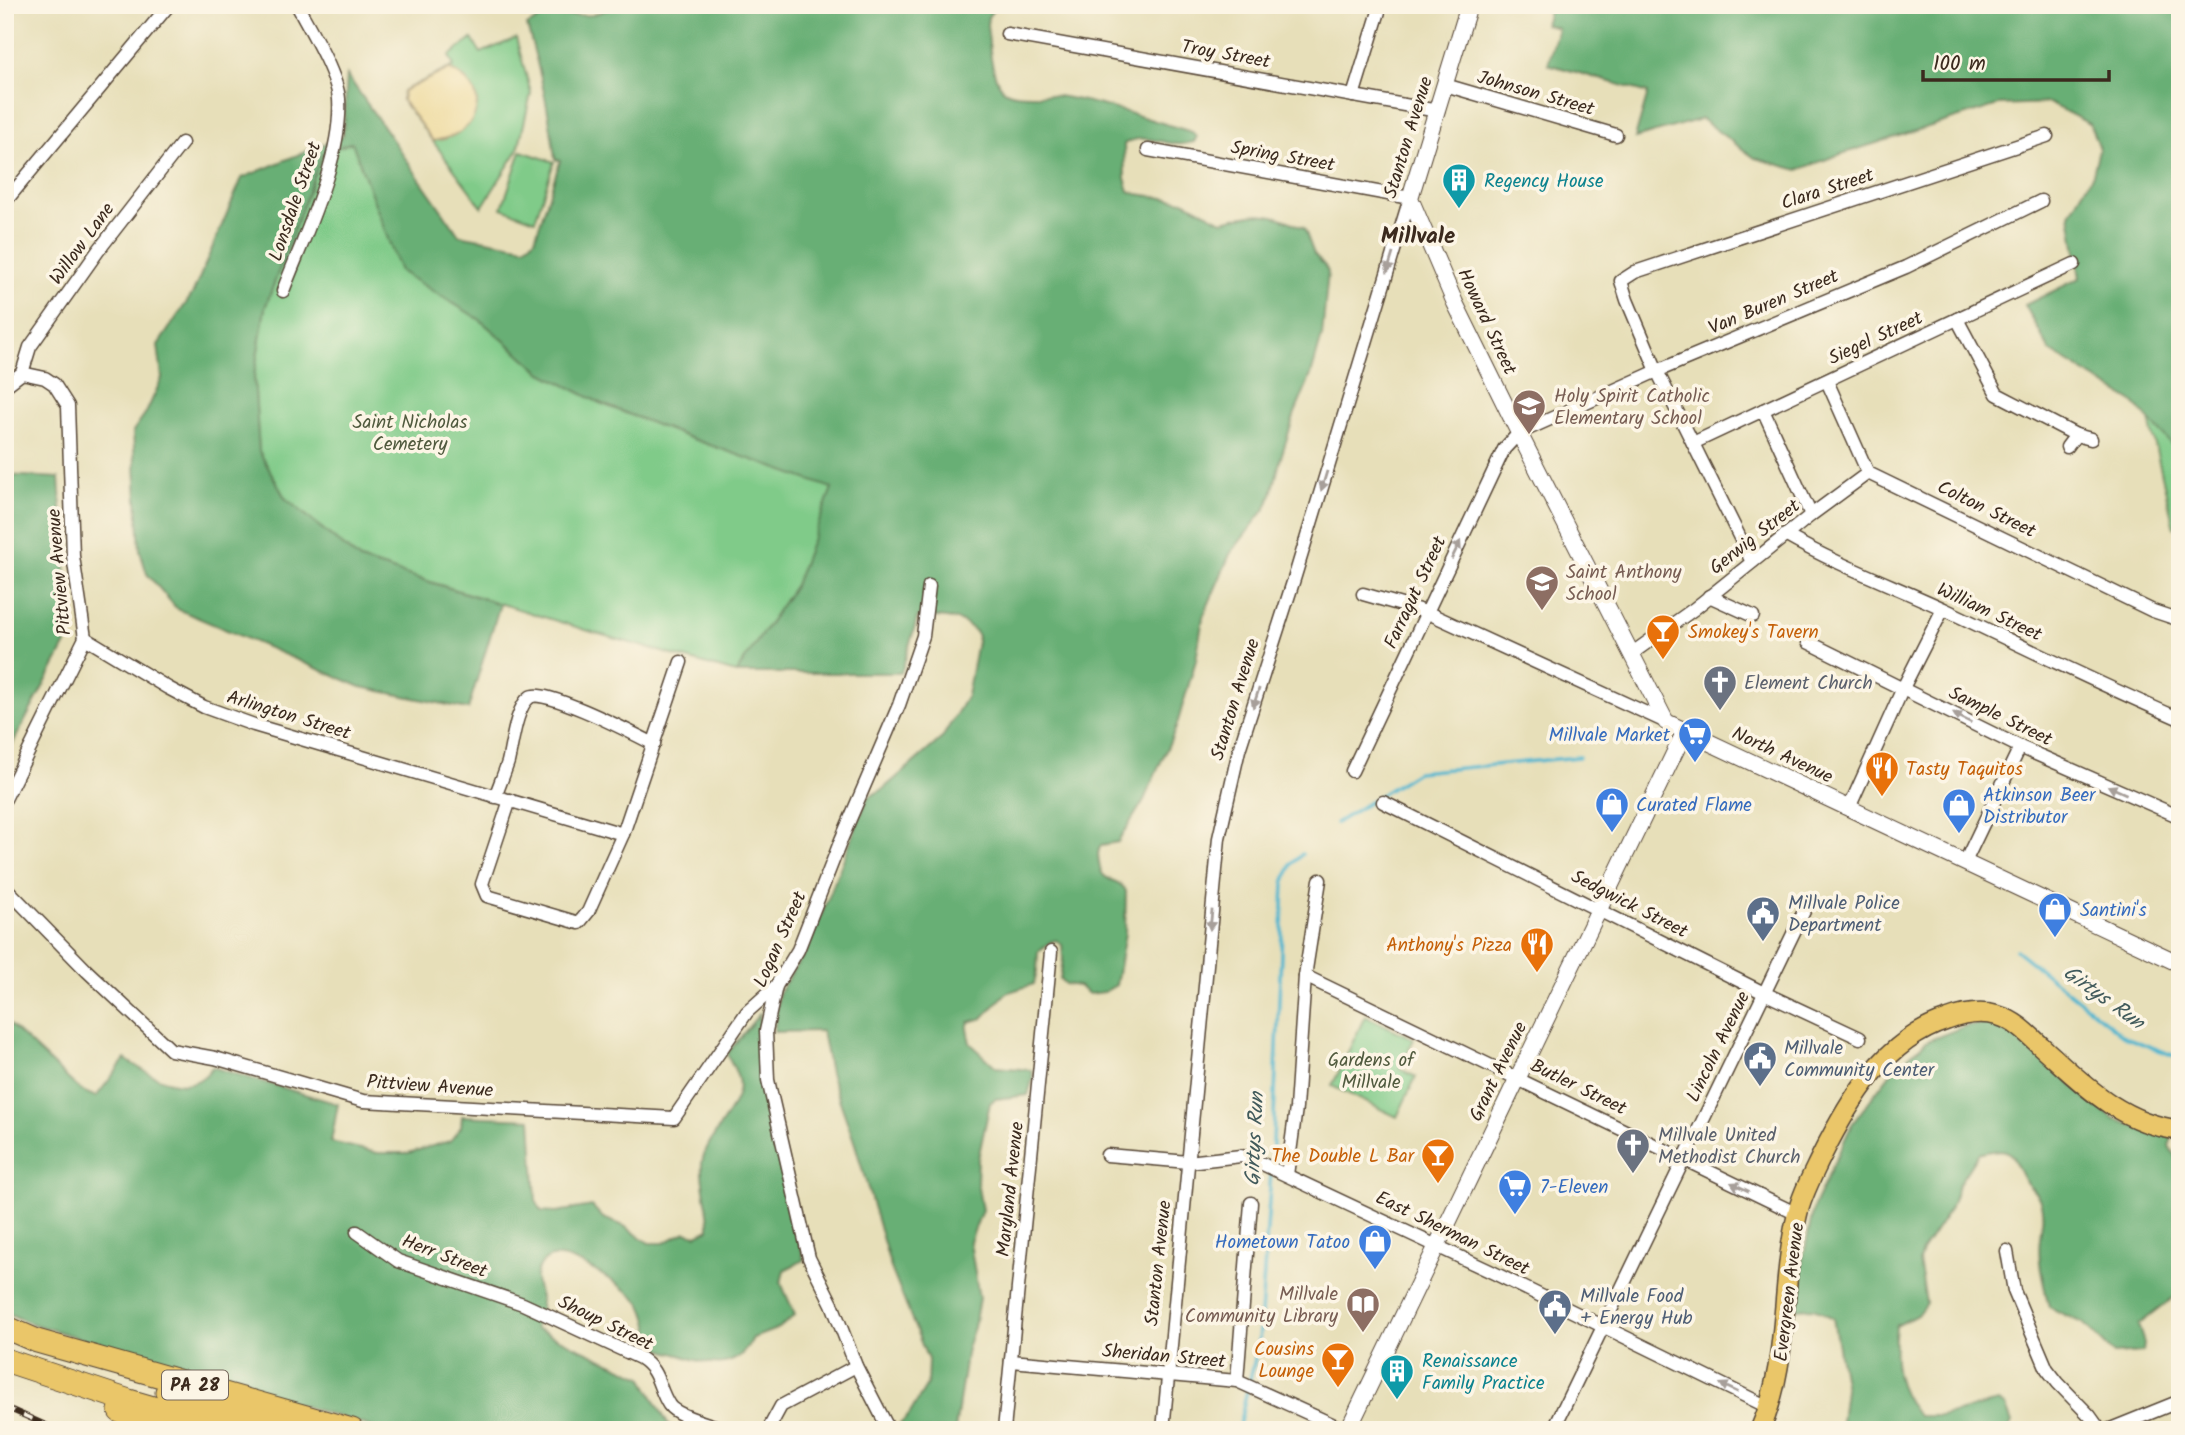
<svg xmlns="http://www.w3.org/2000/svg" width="2185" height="1435" font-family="Kalam,sans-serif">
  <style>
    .green { fill: #80cb89; stroke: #5e7a54; stroke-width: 2 }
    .forest { fill: #68af75; stroke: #526c4a; stroke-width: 2 }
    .sand { fill: #eeda9e; stroke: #94825e; stroke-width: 2 }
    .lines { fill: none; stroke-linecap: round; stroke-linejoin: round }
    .stream { stroke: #50b6cf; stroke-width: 3.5 }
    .minor-casing { stroke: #554535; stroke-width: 15 }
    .tertiary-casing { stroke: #554535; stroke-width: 18 }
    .primary-casing { stroke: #554535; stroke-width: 22 }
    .motorway-casing { stroke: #554535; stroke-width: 25 }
    .minor { stroke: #fff; stroke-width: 12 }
    .tertiary { stroke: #fff; stroke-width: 16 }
    .primary { stroke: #eac669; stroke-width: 19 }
    .motorway { stroke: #eac669; stroke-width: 23 }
    .rail-casing { stroke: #3b2a1e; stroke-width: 6 }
    .rail { stroke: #fcf5e5; stroke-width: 3.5; stroke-dasharray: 10; stroke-linecap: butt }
    .oneway { fill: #a79f9a }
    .labels { text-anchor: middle; stroke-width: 7; stroke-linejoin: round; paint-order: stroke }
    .shield { fill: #fcf5e5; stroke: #75675a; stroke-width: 2 }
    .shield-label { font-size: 18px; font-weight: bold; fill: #3b2a1e }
    .street-label { font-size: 19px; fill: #3b2a1e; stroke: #fcf5e5 }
    .culture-label { font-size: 19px; fill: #0d838f; stroke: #fcf5e5; text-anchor: start }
    .education-label { font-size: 19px; fill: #785e54; stroke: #fcf5e5; text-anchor: start }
    .park-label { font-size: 19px; fill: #505a3e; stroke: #fcf5e5 }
    .food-label { font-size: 19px; fill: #c56008; stroke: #fcf5e5; text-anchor: end }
    .worship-label { font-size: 19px; fill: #5b616d; stroke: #fcf5e5; text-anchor: start }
    .shop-label { font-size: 19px; fill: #366cbe; stroke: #fcf5e5; text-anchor: start }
    .service-label { font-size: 19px; fill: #4e5e75; stroke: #fcf5e5; text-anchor: start }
    .water-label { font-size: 21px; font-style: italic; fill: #425b5c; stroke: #fcf5e5 }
    .quarter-label { font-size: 23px; font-weight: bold; fill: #3b2a1e; stroke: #fcf5e5 }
  </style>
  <rect width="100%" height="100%" fill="#fcf5e5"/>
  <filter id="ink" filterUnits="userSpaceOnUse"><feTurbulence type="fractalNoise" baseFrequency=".0143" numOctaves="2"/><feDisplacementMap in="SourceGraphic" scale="14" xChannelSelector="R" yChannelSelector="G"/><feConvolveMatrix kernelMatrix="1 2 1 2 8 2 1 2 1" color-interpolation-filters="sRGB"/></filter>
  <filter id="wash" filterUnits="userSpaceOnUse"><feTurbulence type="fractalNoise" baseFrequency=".00686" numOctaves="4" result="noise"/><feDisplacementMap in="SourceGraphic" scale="28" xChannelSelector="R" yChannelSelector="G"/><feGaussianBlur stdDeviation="1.57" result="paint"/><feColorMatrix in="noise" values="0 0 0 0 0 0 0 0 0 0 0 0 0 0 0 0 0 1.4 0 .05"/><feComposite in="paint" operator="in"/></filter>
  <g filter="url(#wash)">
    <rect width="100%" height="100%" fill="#e7dfb9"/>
    <g class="green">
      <path d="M516,38L531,93L518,150L482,207L402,100L403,91L454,66L449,56L472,39L481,53Z"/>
      <path d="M352,142L400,271L479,319L542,373L600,403L690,438L833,488L795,585L736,673L592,632L360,560L285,498L259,451L254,376L265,308L322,154Z"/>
      <path d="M521,151L554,162L535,220L502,208Z"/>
      <path d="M2180,288V526L2174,527L2136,364Z"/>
      <path d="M1365,1016L1414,1039L1400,1069L1416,1077L1397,1117L1332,1086Z"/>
    </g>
    <g class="forest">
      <path d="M619,5H997L988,17L987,25C989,41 991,77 1002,88C1011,98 1037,94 1050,95C1098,101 1146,119 1192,132L1197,136L1194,142C1188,143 1182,145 1176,144C1159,142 1141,133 1124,144L1125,178L1129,191L1137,194L1184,201L1222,221C1260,212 1268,210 1304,228L1314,254L1325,266L1328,272L1322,336L1311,375L1295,413L1281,457L1272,494L1266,508L1230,554L1203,617L1196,660L1176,728L1144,800L1118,842L1101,845C1097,852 1098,855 1099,863C1102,886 1117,875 1126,891L1125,933L1116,985L1104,992L1089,994L1078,986L1065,984L1060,979L1063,959L1062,945L1056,940L1050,942L1038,952L1037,971L1034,984L1006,993L983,1018L969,1022L967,1028L970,1043L996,1067L1031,1070L1033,1077L1028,1095L995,1099L990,1103L978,1159L977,1182L982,1210L970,1242L979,1298L974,1327L967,1348L955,1430H898L897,1427L909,1415L927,1385L928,1360L891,1268L855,1144L830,1073L822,1031L774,1032L779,992L809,947L868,797L882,790L942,738L967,696L978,636C966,615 940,618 918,616L901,673H736L795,585L832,488L690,438L600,403L542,373L479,319L400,271L352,142L322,154L265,308L254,376L259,451L285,498L360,560L500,604L468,709L361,687L177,609L147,574L140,551L133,431L147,411L162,378L158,345L193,293L242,178L343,136L347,75L459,235L525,247L535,239L560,161L555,159C550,113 540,70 527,26L544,16L592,15Z"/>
      <path d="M1551,5H2180V454L2133,402L2050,351L2025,305L2080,278L2070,214L2093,174L2099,149L2090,124L2049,103L1998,105L1835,156L1798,170L1755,158L1701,119L1635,138L1648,93L1548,64L1558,28L1545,24Z"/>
      <path d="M5,475L59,478L69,619L66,644L5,758Z"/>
      <path d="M760,1013L758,1033L764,1092L804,1260L784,1270L781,1283L795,1315L779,1328L753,1338C736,1372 711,1366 680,1355C674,1353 664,1352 660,1348C647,1337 651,1317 641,1304C630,1289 576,1257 558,1257C550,1256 544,1260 540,1266C530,1279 542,1294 541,1308C540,1314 537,1322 535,1328L642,1377L669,1426L679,1430H382L30,1323L5,1312V1020L80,1090L96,1097L125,1059C149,1075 191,1101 212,1067L338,1104L331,1142L378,1153H408L450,1141L461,1127L462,1116L531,1119L536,1200L541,1211L556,1212L592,1206L603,1218L624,1226L649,1243H664L685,1232L697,1235L709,1229C710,1207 700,1185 702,1163C705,1137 745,1104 738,1079C736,1070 731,1062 727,1054Z"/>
      <path d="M1990,1024L2009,1033L2114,1119L2172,1138L2169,1146L2180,1165V1297L2173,1298L2138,1325L2144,1343L2143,1352L2114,1354L2084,1324L2049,1307C2044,1285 2037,1261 2040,1238C2041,1224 2045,1216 2040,1201C2038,1193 2029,1187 2024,1180C2008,1151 2015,1145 1978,1154L1958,1185L1950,1209L1922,1251L1919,1261L1926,1303L1917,1315L1896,1326C1892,1363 1895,1386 1918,1416H1941L1998,1402L2006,1407L2012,1423L2008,1430H1840L1845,1389L1833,1318L1814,1308L1797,1309L1798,1283L1814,1206L1852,1124L1892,1071L1927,1041L1968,1025Z"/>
    </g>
    <path class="sand" d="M449,69C457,73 466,78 471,86C484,104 474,127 454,135C448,138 440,140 433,141L402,100L403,91Z"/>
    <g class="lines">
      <g class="stream">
        <path d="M305,5L308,11"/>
        <path d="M1336,823L1417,772L1579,757"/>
        <path d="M2016,950L2125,1037L2180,1058"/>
        <path d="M1272,1164L1284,883L1291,865L1302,854"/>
        <path d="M1249,1383L1259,1343L1271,1172"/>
        <path d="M1238,1430L1247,1391"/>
      </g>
    </g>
  </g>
  <g filter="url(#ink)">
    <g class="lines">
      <g class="minor-casing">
        <g id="minor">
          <path d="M1007,34L1438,111"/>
          <path d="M1445,85L1616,135"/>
          <path d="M1353,96L1381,5"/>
          <path d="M1148,150L1410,198L1295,576L1239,750L1219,838L1163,1430"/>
          <path d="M5,202L169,5"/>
          <path d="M283,291C304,236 343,157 339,99C337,74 310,29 297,5"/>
          <path d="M1957,319L1997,394L2076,435L2091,439"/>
          <path d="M22,373L30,347L98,251L182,143"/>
          <path d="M1827,381L1868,473L2153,611L2180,620"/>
          <path d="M5,386L22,373L45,378L54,384L68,406L73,556L85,638L5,799"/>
          <path d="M1763,410L1811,515"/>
          <path d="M1693,443L2074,264"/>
          <path d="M2067,447L2076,435"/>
          <path d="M1785,535C1837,565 1892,585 1946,610C2024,647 2101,685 2180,719"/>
          <path d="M1752,562L1657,371L1627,300L1621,281L1635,272L2047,136"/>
          <path d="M1363,594L1426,612L1666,722"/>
          <path d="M1709,596L1753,616"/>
          <path d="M85,638L168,688L204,707L254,725L623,834"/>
          <path d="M1808,642L2020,747L2180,817"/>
          <path d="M1631,654L1694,609L1811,515L1868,473"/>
          <path d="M1352,771L1504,449L1519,433L1657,371L1906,267L2041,201"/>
          <path d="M495,797C499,786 504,774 508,762C512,746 516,706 530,697C544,687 636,735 654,744"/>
          <path d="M510,800L482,884L487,896L579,923L588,912L623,834L681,662"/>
          <path d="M1383,802L1764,993L1860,1038"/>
          <path d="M1849,808L1903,688L1943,609"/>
          <path d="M1965,862L2020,747"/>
          <path d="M5,887L87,971L171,1050L215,1058L363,1101L674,1118L747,1012L776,986"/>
          <path d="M1305,976L1797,1214"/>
          <path d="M1107,1155L1188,1162L1241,1156L1254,1160L1494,1273L1770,1408"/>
          <path d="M1287,1175L1296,1108L1305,976L1320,880"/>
          <path d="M357,1232L398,1261L523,1304L640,1358C660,1371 657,1386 669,1405C677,1417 712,1424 726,1430"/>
          <path d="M2007,1251L2014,1291L2047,1369L2058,1383L2090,1416L2100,1430"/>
          <path d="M1011,1361L1237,1381L1345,1430"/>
          <path d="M1237,1381L1251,1203"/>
          <path d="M768,1430L781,1406L856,1366"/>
          <path d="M889,1430L856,1366L832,1304L809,1258L768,1080L766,1031L776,986L798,950L841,840L899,705L923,636L929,586"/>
          <path d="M1004,1430L1051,952"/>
          <path d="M1553,1430L1806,907"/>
          <path d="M2108,1430L2180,1401"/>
        </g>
      </g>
      <g class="tertiary-casing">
        <g id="tertiary">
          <path d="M1469,5L1410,198L1455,303L1519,433L1666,722L2180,964"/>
          <path d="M1348,1430L1685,731"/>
        </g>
      </g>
      <g class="primary-casing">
        <path id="primary" d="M1760,1430C1790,1362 1780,1287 1797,1216C1801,1196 1812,1176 1821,1157C1849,1101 1884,1040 1947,1020C1963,1014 1982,1011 1999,1016C2016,1021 2029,1035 2042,1047C2083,1084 2121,1124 2180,1130"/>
      </g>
      <g class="motorway-casing">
        <g id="motorway">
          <path d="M5,1327L37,1341L352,1430"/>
          <path d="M5,1360L129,1401L229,1430"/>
          <path d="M167,1392L295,1430"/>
          <path d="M120,1411L166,1430"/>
        </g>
      </g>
      <use href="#minor" class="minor"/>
      <use href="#tertiary" class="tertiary"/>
      <use href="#primary" class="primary"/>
      <use href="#motorway" class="motorway"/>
      <g class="rail-casing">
        <path id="rail" d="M5,1407L57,1430"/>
      </g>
      <use href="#rail" class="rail"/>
    </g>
    <defs><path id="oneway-solid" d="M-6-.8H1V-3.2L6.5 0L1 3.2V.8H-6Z" transform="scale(1.75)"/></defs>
    <g class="oneway">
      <use href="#oneway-solid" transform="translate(1390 263) rotate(107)"/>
      <use href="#oneway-solid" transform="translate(1324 481) rotate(107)"/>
      <use href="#oneway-solid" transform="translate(1456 550) rotate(-64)"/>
      <use href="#oneway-solid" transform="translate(1256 698) rotate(108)"/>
      <use href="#oneway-solid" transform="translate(1962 718) rotate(-153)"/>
      <use href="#oneway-solid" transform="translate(2117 790) rotate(-156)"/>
      <use href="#oneway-solid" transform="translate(1211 920) rotate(96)"/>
      <use href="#oneway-solid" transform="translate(1740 1187) rotate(-154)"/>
      <use href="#oneway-solid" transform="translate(1729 1388) rotate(-154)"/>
    </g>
  </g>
  <defs>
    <g id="building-pin" transform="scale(1.75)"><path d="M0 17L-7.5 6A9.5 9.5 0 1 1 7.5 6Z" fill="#0f9aa8" stroke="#fcf5e5"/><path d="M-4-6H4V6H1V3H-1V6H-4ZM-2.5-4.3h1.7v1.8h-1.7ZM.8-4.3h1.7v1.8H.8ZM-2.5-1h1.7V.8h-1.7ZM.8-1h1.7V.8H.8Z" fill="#fff"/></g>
    <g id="school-pin" transform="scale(1.75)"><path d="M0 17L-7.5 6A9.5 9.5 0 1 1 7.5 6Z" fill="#8d6e63" stroke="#fcf5e5"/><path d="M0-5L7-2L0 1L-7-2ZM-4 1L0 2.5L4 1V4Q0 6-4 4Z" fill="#fff"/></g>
    <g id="bar-pin" transform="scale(1.75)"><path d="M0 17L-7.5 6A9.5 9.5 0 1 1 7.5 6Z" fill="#e8710a" stroke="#fcf5e5"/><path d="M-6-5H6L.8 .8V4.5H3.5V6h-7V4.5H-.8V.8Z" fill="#fff"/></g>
    <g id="church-pin" transform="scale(1.75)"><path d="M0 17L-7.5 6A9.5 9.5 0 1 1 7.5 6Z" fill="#6b7280" stroke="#fcf5e5"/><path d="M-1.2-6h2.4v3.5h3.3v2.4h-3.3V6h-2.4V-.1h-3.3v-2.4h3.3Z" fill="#fff"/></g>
    <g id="supermarket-pin" transform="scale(1.75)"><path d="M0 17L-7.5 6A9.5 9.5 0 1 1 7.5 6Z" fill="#3f7fe0" stroke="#fcf5e5"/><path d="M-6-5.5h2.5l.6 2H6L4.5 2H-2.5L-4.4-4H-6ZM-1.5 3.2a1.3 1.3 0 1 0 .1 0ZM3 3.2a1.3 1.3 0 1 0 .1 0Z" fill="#fff"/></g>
    <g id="restaurant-pin" transform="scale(1.75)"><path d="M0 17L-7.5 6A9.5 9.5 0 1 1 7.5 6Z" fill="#e8710a" stroke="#fcf5e5"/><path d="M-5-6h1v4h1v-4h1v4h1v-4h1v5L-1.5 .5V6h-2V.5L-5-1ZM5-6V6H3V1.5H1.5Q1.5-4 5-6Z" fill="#fff"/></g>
    <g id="shop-pin" transform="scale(1.75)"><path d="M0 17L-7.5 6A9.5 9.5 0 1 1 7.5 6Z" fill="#3f7fe0" stroke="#fcf5e5"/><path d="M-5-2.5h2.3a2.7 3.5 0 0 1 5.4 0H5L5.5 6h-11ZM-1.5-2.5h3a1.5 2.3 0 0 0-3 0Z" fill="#fff"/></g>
    <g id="civic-pin" transform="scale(1.75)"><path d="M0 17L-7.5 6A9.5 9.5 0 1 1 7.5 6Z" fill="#5c6f8a" stroke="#fcf5e5"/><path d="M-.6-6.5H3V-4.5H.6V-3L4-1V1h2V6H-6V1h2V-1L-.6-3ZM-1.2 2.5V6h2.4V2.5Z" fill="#fff"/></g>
    <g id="library-pin" transform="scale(1.75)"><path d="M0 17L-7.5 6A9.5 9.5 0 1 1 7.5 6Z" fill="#8d6e63" stroke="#fcf5e5"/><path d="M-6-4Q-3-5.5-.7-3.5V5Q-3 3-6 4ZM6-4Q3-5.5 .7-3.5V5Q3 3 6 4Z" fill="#fff"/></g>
  </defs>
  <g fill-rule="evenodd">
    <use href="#building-pin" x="1459" y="180"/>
    <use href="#school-pin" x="1529" y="406"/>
    <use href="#school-pin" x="1542" y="582"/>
    <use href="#bar-pin" x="1663" y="631"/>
    <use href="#church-pin" x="1720" y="682"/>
    <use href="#supermarket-pin" x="1695" y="734"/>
    <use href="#restaurant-pin" x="1882" y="768"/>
    <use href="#shop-pin" x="1612" y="804"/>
    <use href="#shop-pin" x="1959" y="805"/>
    <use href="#shop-pin" x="2055" y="909"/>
    <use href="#civic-pin" x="1763" y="913"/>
    <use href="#restaurant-pin" x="1537" y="944"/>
    <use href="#civic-pin" x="1760" y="1058"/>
    <use href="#church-pin" x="1633" y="1145"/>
    <use href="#bar-pin" x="1438" y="1155"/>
    <use href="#supermarket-pin" x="1515" y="1186"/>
    <use href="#shop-pin" x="1375" y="1241"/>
    <use href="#library-pin" x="1363" y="1304"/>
    <use href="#civic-pin" x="1555" y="1306"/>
    <use href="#bar-pin" x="1338" y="1359"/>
    <use href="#building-pin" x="1397" y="1371"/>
  </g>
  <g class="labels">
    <rect class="shield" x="162" y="1370.5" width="66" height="29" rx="5"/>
    <g class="shield-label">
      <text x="195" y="1391">PA 28</text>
    </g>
    <g class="street-label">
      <text transform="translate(1226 53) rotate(10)" y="7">Troy Street</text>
      <text transform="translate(1536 92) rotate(16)" y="7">Johnson Street</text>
      <text transform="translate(1407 137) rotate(-73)" y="7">Stanton Avenue</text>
      <text transform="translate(1283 155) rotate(10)" y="7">Spring Street</text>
      <text transform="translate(1827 188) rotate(-18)" y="7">Clara Street</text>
      <text transform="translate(294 201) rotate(-71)" y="7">Lonsdale Street</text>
      <text transform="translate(81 243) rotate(-54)" y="7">Willow Lane</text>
      <text transform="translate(1773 301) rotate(-23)" y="7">Van Buren Street</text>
      <text transform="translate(1488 321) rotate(65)" y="7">Howard Street</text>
      <text transform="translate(1875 337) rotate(-25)" y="7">Siegel Street</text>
      <text transform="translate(1987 508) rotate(26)" y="7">Colton Street</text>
      <text transform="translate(1754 536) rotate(-38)" y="7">Gerwig Street</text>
      <text transform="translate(58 572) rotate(-95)" y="7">Pittview Avenue</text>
      <text transform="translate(1414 592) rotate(-65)" y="7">Farragut Street</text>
      <text transform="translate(1990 611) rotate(25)" y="7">William Street</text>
      <text transform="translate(1234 699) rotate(-73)" y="7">Stanton Avenue</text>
      <text transform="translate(289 714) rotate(17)" y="7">Arlington Street</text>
      <text transform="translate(2001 715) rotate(26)" y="7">Sample Street</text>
      <text transform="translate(1783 754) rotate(25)" y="7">North Avenue</text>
      <text transform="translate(1630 903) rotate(27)" y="7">Sedgwick Street</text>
      <text transform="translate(779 939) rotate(-66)" y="7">Logan Street</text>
      <text transform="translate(1717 1046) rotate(-64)" y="7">Lincoln Avenue</text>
      <text transform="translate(1497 1071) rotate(-64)" y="7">Grant Avenue</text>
      <text transform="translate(430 1085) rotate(4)" y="7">Pittview Avenue</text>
      <text transform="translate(1579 1086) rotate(26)" y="7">Butler Street</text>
      <text transform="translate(1009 1189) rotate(-84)" y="7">Maryland Avenue</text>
      <text transform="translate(1453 1232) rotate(26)" y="7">East Sherman Street</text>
      <text transform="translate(445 1255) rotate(21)" y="7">Herr Street</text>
      <text transform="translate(1157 1263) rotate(-84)" y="7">Stanton Avenue</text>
      <text transform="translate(1788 1292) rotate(-83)" y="7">Evergreen Avenue</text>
      <text transform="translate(606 1322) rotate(26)" y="7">Shoup Street</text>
      <text transform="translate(1164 1355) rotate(5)" y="7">Sheridan Street</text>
    </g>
    <g class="culture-label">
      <text x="1484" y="187">Regency House</text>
      <text x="1422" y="1367">Renaissance<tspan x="1422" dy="22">Family Practice</tspan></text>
    </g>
    <g class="education-label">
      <text x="1554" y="402">Holy Spirit Catholic<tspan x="1554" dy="22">Elementary School</tspan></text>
      <text x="1566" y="578">Saint Anthony<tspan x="1566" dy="22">School</tspan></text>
      <text x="1338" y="1300" text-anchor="end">Millvale<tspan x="1338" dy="22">Community Library</tspan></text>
    </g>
    <g class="park-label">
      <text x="410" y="428">Saint Nicholas<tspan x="410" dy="22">Cemetery</tspan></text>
      <text x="1371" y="1066">Gardens of<tspan x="1371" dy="22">Millvale</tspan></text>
    </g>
    <g class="food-label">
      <text x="1688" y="638" text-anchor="start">Smokey's Tavern</text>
      <text x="1906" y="775" text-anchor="start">Tasty Taquitos</text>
      <text x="1512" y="951">Anthony's Pizza</text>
      <text x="1414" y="1162">The Double L Bar</text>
      <text x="1314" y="1355">Cousins<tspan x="1314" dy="22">Lounge</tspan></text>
    </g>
    <g class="worship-label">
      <text x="1744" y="689">Element Church</text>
      <text x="1658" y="1141">Millvale United<tspan x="1658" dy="22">Methodist Church</tspan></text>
    </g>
    <g class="shop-label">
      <text x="1670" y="741" text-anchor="end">Millvale Market</text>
      <text x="1983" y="801">Atkinson Beer<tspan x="1983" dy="22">Distributor</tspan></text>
      <text x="1636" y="811">Curated Flame</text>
      <text x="2080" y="916">Santini's</text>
      <text x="1540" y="1193">7-Eleven</text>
      <text x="1350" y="1248" text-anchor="end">Hometown Tatoo</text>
    </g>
    <g class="service-label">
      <text x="1788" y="909">Millvale Police<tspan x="1788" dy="22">Department</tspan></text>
      <text x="1784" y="1054">Millvale<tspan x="1784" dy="22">Community Center</tspan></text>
      <text x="1580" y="1302">Millvale Food<tspan x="1580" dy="22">+ Energy Hub</tspan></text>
    </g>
    <g class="water-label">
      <text transform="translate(2104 997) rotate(36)" y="7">Girtys Run</text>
      <text transform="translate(1254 1139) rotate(-87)" y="7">Girtys Run</text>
    </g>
    <g class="quarter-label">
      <text x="1418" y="243">Millvale</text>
    </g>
  </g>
  <rect width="2185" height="1435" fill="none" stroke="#fcf5e5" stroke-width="28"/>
  <path d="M1923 70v10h186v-10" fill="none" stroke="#3b2a1e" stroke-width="3.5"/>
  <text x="1933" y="70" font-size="21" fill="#3b2a1e" stroke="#fcf5e5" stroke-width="5" paint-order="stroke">100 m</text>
</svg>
